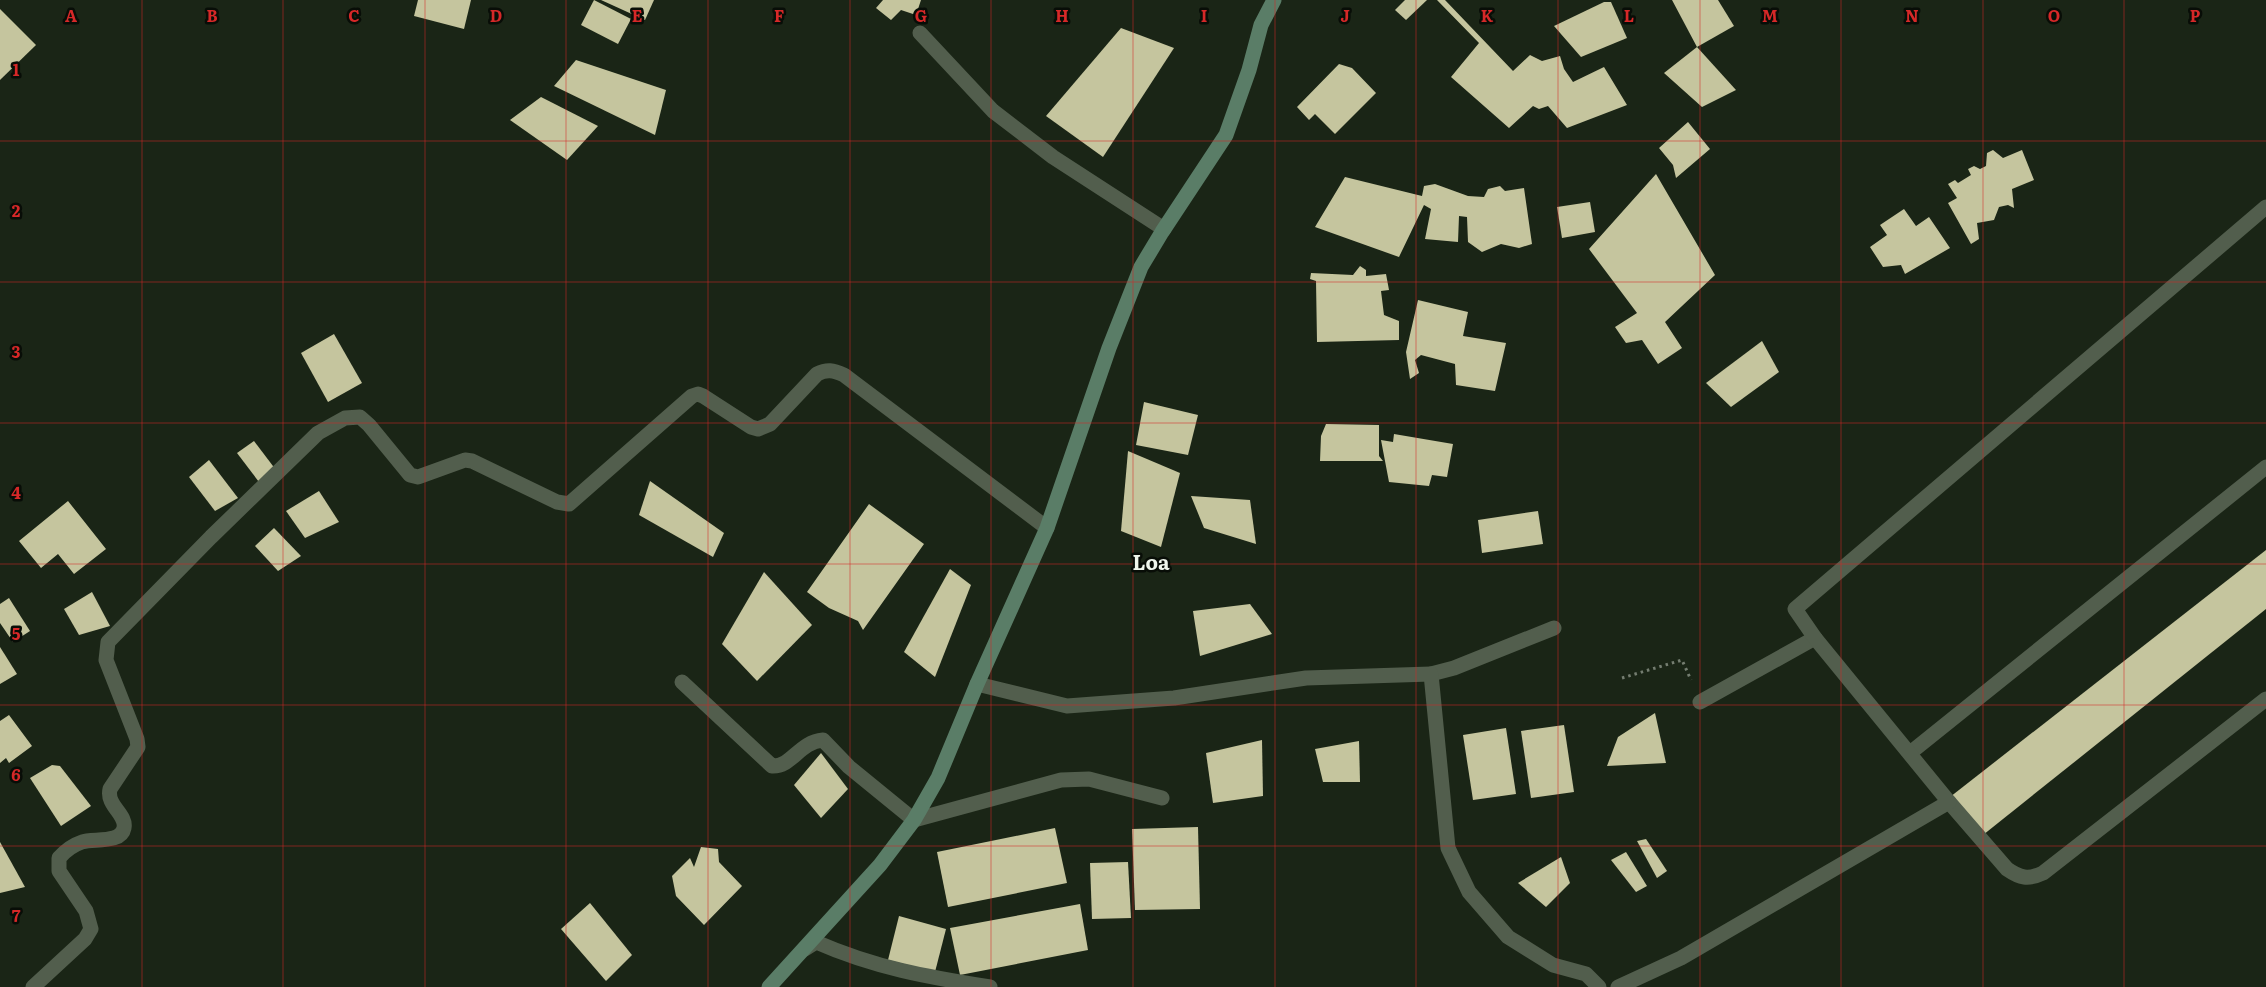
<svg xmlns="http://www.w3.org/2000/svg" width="2266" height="987" font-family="Literata,serif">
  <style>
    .building { fill: #c5c59e }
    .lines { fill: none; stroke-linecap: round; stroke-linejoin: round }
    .path { stroke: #747d70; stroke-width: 3; stroke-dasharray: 2.5 4; stroke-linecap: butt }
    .lane { stroke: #525e4d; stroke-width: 15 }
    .street { stroke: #525e4d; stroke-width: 15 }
    .secondary { stroke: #5a7d67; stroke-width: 15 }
    .grid { fill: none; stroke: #d62828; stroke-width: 1; stroke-opacity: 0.55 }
    .labels { text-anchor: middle; stroke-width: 5; stroke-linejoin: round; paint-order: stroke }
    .quarter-label { font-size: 20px; font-weight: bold; fill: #eff6ec; stroke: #080d07 }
    .grid-label { font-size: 16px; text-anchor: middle; font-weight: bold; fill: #d62828; stroke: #080d07; stroke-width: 5; stroke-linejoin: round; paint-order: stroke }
  </style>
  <rect width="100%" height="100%" fill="#1a2516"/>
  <g class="building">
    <path d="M418,0H471L464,29L414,16Z"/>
    <path d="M594,0L631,19L618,44L581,25Z"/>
    <path d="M601,0H654L645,20Z"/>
    <path d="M883,0H921L916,15L901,10L891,20L876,8Z"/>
    <path d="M1405,0H1427L1406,20L1395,10Z"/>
    <path d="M1437,0H1445L1513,71L1530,55L1542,61L1560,56L1564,69L1573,82L1604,67L1627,105L1567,128L1548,106L1539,109L1533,106L1509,128L1451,77L1479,43Z"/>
    <path d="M1672,0H1718L1734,26L1697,47Z"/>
    <path d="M1604,2H1611L1627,38L1581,57L1554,26Z"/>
    <path d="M0,9L36,45L0,80Z"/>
    <path d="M1121,28L1174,48L1103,157L1046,116Z"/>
    <path d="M1697,47L1736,90L1702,107L1664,73Z"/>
    <path d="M576,60L666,90L655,135L554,86Z"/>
    <path d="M1339,64L1352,68L1376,93L1335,134L1315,114L1309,120L1297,107Z"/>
    <path d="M541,97L598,126L567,160L510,120Z"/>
    <path d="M1688,122L1710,149L1676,178L1673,165L1659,148Z"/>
    <path d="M1993,150L2003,158L2022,150L2034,180L2012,189L2014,208L2008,205L1999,207L1994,220L1977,223L1979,239L1971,244L1948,203L1957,198L1948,184L1955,180L1958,183L1971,175L1968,169L1974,166L1980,169L1986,166L1987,153Z"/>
    <path d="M1656,174L1715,275L1665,322L1682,348L1658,364L1642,340L1626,343L1615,327L1637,313L1589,249Z"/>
    <path d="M1345,177L1422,196L1424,186L1435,184L1468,196L1484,197L1488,189L1500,186L1505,191L1524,188L1532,244L1519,248L1501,244L1482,252L1468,242L1467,217L1459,216L1458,242L1425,239L1431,209L1424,205L1399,257L1315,227Z"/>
    <path d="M1590,202L1595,232L1562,238L1557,207Z"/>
    <path d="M1904,209L1916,226L1929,217L1950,248L1905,274L1901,265L1883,267L1870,247L1887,235L1880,225Z"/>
    <path d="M1360,266L1366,270V276L1386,274L1389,290L1381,291L1384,315L1399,321V340L1317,342L1316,281L1310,279L1311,273L1353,275Z"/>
    <path d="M1418,300L1468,312L1463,336L1506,343L1495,391L1456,385L1455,364L1421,355L1415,360L1419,373L1410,379L1406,352Z"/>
    <path d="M334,334L362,383L328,402L301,353Z"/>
    <path d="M1762,341L1779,372L1731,407L1706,383Z"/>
    <path d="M1144,402L1198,415L1188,455L1136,445Z"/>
    <path d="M1326,424L1379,425V456L1383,461H1320L1321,436Z"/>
    <path d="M1394,434L1453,444L1447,477L1432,475L1429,486L1389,482L1381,440L1393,442Z"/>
    <path d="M254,441L276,470L259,482L237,453Z"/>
    <path d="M1128,451L1180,473L1161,547L1121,531Z"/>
    <path d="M209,460L238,498L215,511L189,477Z"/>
    <path d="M650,481L724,533L713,557L639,515Z"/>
    <path d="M319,491L339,522L305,538L286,511Z"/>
    <path d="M1191,496L1250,500L1256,544L1204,528Z"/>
    <path d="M68,501L106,549L74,574L58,554L41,568L19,541Z"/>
    <path d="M869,504L924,544L863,630L858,621L829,608L807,592Z"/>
    <path d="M1538,511L1543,544L1482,553L1478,520Z"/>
    <path d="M274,528L301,556L278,571L255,546Z"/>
    <path d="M2266,550V609L1983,835L1950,797Z"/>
    <path d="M950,569L971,585L935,677L904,652Z"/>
    <path d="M764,572L812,625L757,681L722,644Z"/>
    <path d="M92,592L110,626L79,635L64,609Z"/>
    <path d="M9,598L30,631L13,642L0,623V604Z"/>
    <path d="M1250,604L1272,634L1200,656L1193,611Z"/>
    <path d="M0,647L17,674L0,684Z"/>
    <path d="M1655,713L1666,763L1607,766L1618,737Z"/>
    <path d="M9,715L32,746L9,763L6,758L0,763V721Z"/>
    <path d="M1564,725L1574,792L1531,798L1521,731Z"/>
    <path d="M1506,728L1516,794L1473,800L1463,735Z"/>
    <path d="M1262,740L1263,796L1213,803L1206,753Z"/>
    <path d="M1359,741L1360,782H1323L1315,749Z"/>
    <path d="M821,753L848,789L821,818L794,785Z"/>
    <path d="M52,765L60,766L91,806L61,826L30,778Z"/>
    <path d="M1198,827L1200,909L1135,910L1132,829Z"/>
    <path d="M1055,828L1067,883L948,907L937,852Z"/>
    <path d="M1646,839L1667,871L1657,878L1637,841Z"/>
    <path d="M0,842L25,887L0,893Z"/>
    <path d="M701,847L718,849L719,862L742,886L704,925L676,896L672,876L690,858L694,867Z"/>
    <path d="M1626,852L1647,886L1636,892L1611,860Z"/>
    <path d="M1561,857L1570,883L1546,907L1518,883Z"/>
    <path d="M1128,862L1131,918L1092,919L1090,863Z"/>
    <path d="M590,903L632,955L606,981L561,929Z"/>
    <path d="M1080,904L1088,950L960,975L950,928Z"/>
    <path d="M899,916L946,929L935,972L888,960Z"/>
  </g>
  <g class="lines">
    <path class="path" d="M1622,678L1682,660L1691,680"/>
    <path class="lane" d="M1431,674L1454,668L1554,628"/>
    <g class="street">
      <path d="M920,33L993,111L1053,157L1164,229"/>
      <path d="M682,682L772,766C792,767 799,742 823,740L849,767L914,820L1061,780L1089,779L1162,798"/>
      <path d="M977,684L1067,706L1174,698L1306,678L1431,674L1448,848L1469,892L1508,937L1553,965L1586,974L1599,987"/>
      <path d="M1700,702L1815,638"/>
      <path d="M1910,753L2266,467"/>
      <path d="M1949,802L2007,869C2020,878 2028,880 2043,873L2266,699"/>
      <path d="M805,949L816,942C875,968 928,977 990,987"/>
      <path d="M33,987L85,939L91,929L86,911L59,871V858C65,851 73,845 82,842C93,838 121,844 124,828C127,814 106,806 110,789L138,747L137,739L106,660L108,642L211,537L318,433L345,418L360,417L369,425L410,475L418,477L465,460L472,461L557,502L569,504L692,396L698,394L703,396L751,427L758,429L770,424L817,374C827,369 833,370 844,375L1047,528"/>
      <path d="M1618,987L1681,958L1949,802L1815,638L1795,609L2266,207"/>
    </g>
    <path class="secondary" d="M769,987L880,865L914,820L938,778L977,684L1047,528L1109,348L1141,267L1162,232L1226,135L1249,70L1261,25L1274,0"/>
  </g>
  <path class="grid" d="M142,0V987M283,0V987M425,0V987M566,0V987M708,0V987M850,0V987M991,0V987M1133,0V987M1275,0V987M1416,0V987M1558,0V987M1700,0V987M1841,0V987M1983,0V987M2124,0V987M0,141H2266M0,282H2266M0,423H2266M0,564H2266M0,705H2266M0,846H2266"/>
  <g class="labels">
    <g class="quarter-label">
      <text x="1151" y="570">Loa</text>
    </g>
  </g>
  <g class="grid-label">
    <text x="71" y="22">A</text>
    <text x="212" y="22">B</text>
    <text x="354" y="22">C</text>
    <text x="496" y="22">D</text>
    <text x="637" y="22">E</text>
    <text x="779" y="22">F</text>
    <text x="921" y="22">G</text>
    <text x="1062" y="22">H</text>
    <text x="1204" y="22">I</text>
    <text x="1345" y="22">J</text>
    <text x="1487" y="22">K</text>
    <text x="1629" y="22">L</text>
    <text x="1770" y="22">M</text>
    <text x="1912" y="22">N</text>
    <text x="2054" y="22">O</text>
    <text x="2195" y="22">P</text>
    <text x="16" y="76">1</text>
    <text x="16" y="217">2</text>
    <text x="16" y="358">3</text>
    <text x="16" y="499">4</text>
    <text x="16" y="640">5</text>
    <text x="16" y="781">6</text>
    <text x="16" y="922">7</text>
  </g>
</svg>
